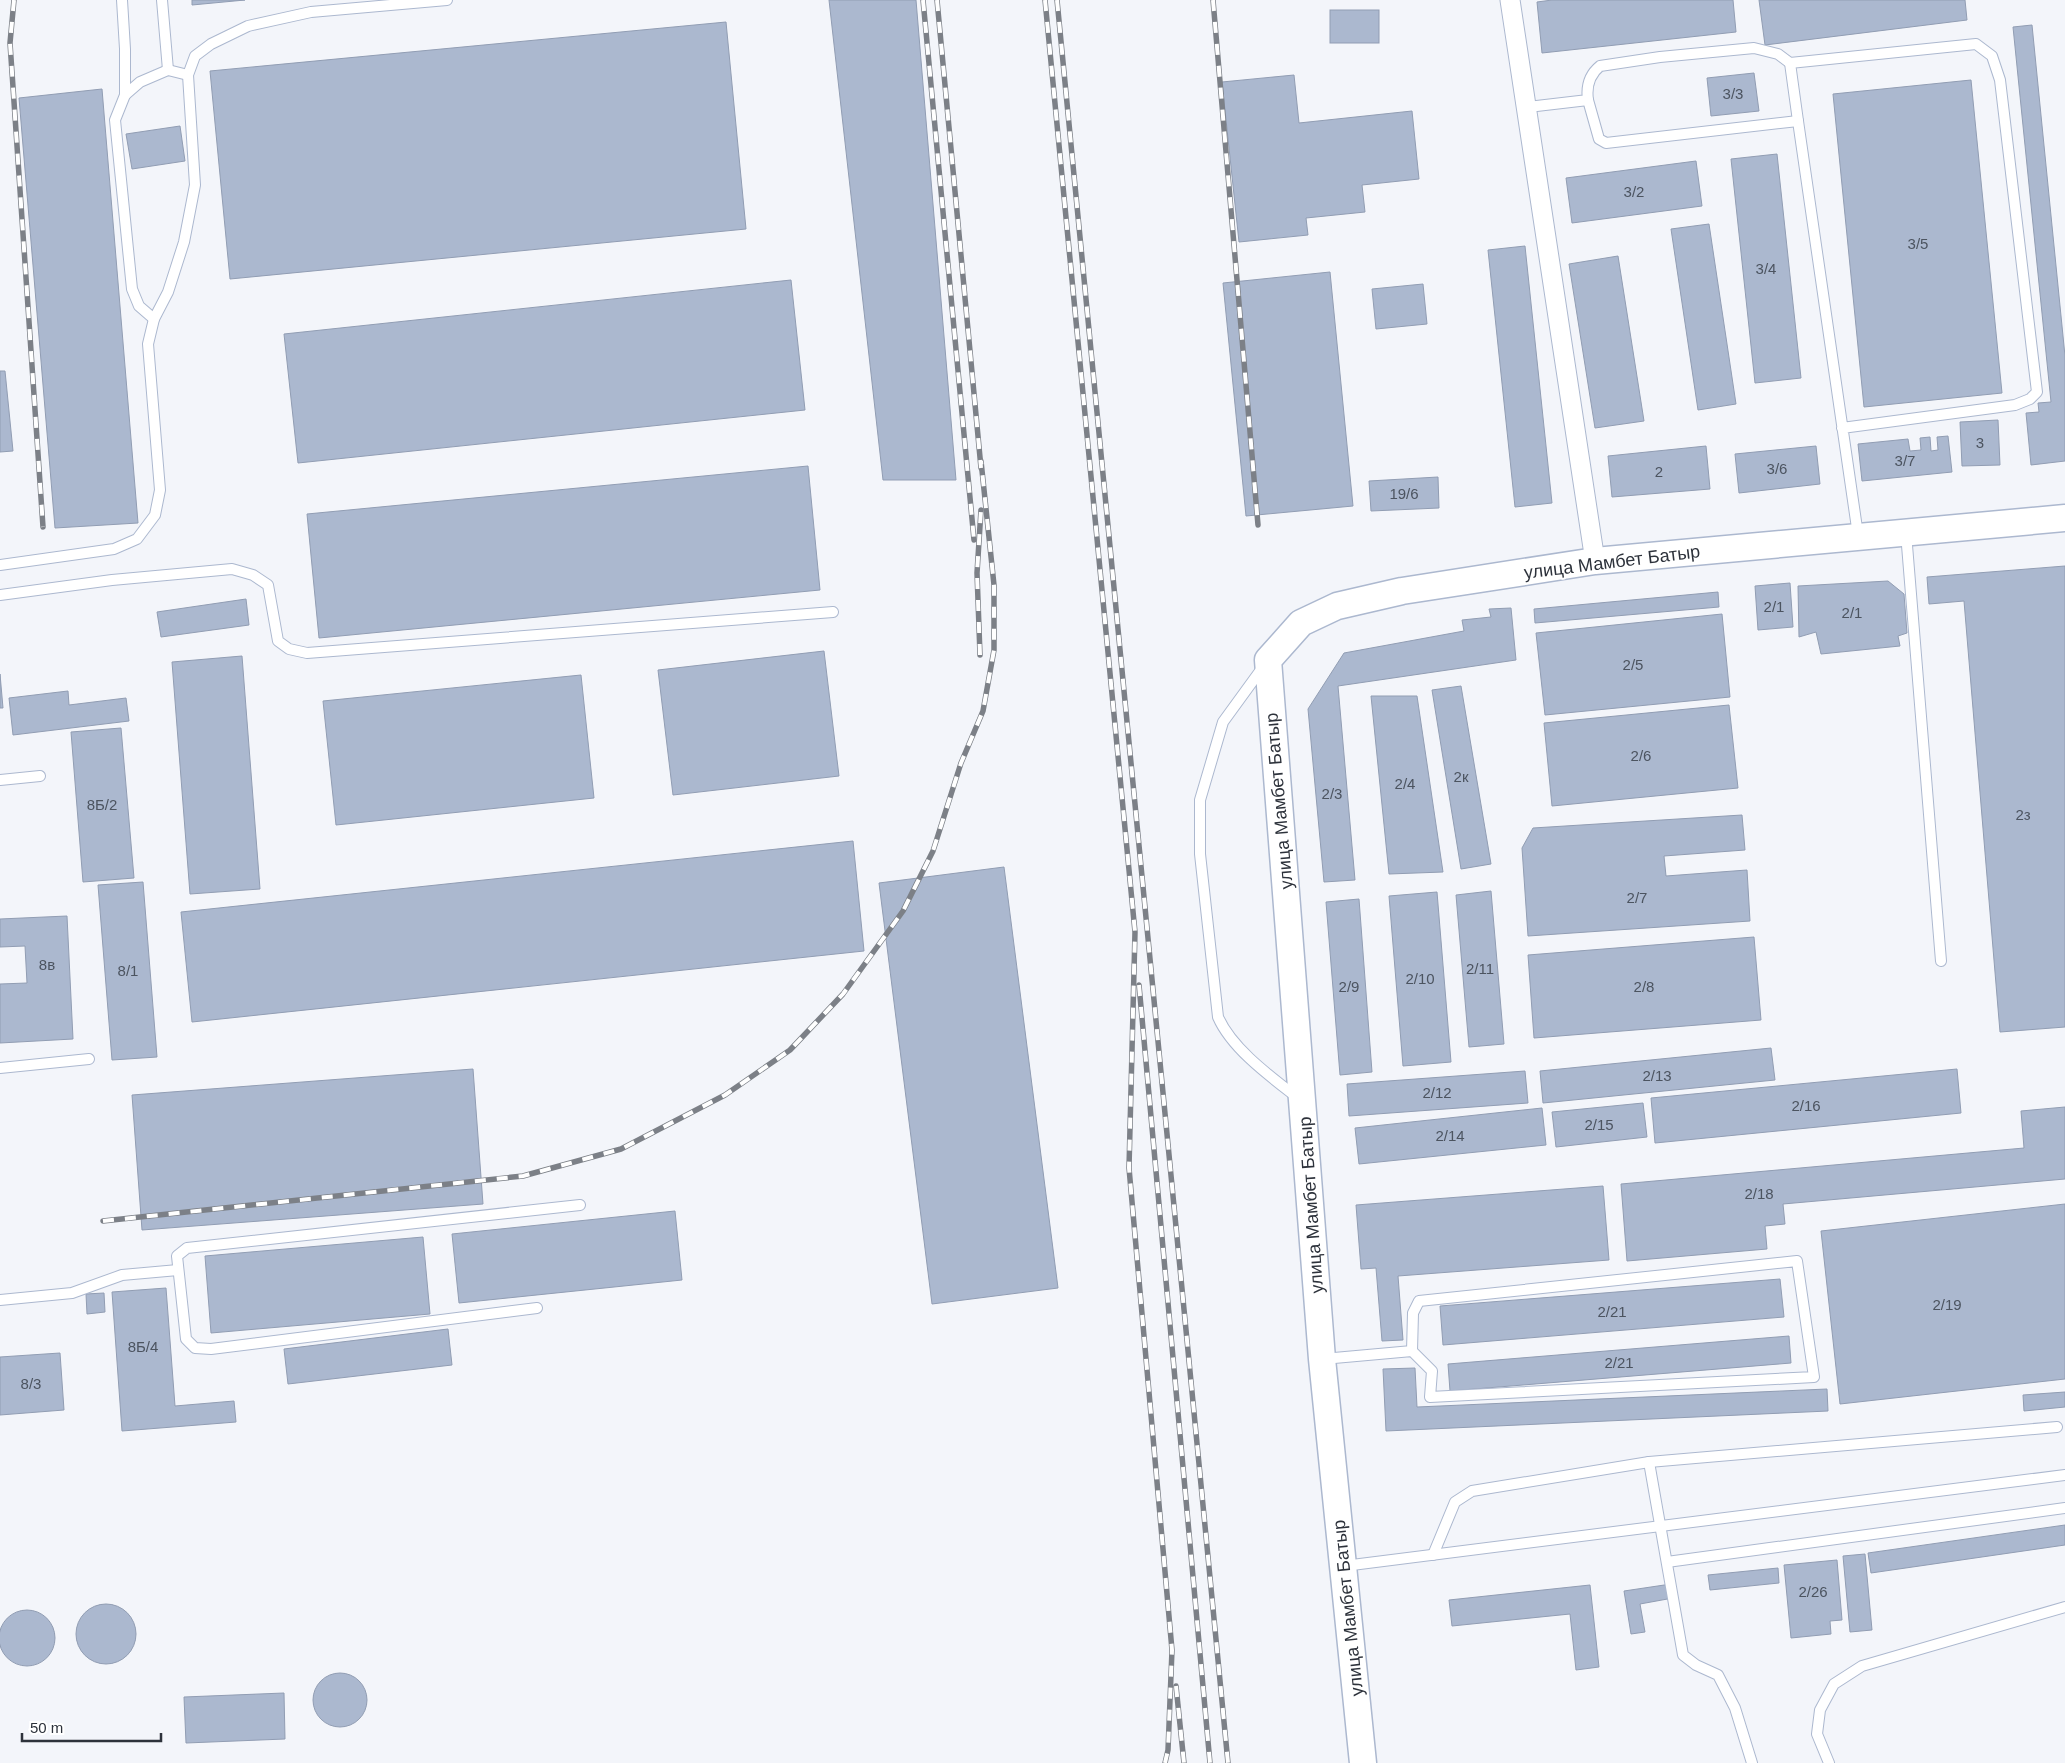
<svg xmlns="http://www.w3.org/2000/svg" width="2065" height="1763" font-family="Helvetica,sans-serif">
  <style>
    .building { fill: #abb8cf; stroke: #919db3 }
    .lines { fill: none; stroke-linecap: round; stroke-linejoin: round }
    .service-casing { stroke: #acb8cf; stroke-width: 12 }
    .minor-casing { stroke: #acb8cf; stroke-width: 21 }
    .secondary-casing { stroke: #acb8cf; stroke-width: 29 }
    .service { stroke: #fff; stroke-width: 10 }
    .minor { stroke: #fff; stroke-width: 19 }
    .secondary { stroke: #fff; stroke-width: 26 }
    .rail-casing { stroke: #7c8087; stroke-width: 5.5 }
    .rail { stroke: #fff; stroke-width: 4; stroke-dasharray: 11; stroke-linecap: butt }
    .labels { text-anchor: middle; stroke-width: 4; stroke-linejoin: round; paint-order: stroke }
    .number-label { font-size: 15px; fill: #4c5460 }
    .street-label { font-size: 18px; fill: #2d323b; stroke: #fff }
  </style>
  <rect width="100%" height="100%" fill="#f3f5fa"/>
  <g class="building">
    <path d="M192,0H245L192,5Z"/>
    <path d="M829,0H916L956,480H883Z"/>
    <path d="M1552,0H1733L1736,32L1542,53L1537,2Z"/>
    <path d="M1759,0H1965L1967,20L1765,45Z"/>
    <rect x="1330" y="10" width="49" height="33"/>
    <path d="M726,22L746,229L230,279L210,71Z"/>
    <path d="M2032,25L2065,356V461L2031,465L2026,413L2039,412L2038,403L2051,402L2013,27Z"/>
    <path d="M1754,73L1759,111L1711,116L1707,78Z"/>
    <path d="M1294,75L1299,123L1412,111L1419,179L1362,185L1365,212L1306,218L1308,235L1239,242L1222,82Z"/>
    <path d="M1971,80L2002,393L1864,407L1833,94Z"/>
    <path d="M102,89L138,523L55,528L19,98Z"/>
    <path d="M180,126L185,161L132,169L126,134Z"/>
    <path d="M1777,154L1801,378L1755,383L1731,159Z"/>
    <path d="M1696,161L1702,206L1572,223L1566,178Z"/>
    <path d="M1709,224L1736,404L1698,410L1671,229Z"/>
    <path d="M1525,246L1552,503L1515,507L1488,250Z"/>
    <path d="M1618,256L1644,421L1595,428L1569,264Z"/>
    <path d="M1330,272L1353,506L1246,516L1223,283Z"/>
    <path d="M791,280L805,410L298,463L284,334Z"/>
    <path d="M1423,284L1427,324L1376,329L1372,289Z"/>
    <path d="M0,371H5L13,451L0,452Z"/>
    <path d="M1998,420L2000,465L1962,466L1960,422Z"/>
    <path d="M1948,436L1952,472L1862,481L1858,444L1908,439L1910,451L1921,450L1920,438L1930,437L1931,451L1938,450L1937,437Z"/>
    <path d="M1706,446L1710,489L1612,497L1608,456Z"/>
    <path d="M1816,446L1820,484L1739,493L1735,454Z"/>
    <path d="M808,466L820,590L319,638L307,514Z"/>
    <path d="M1438,477L1439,508L1371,511L1369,481Z"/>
    <path d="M2065,566V1027L2000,1032L1964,601L1929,604L1927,577Z"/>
    <path d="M1888,581L1904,594L1907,633L1898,636L1900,646L1821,654L1816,632L1799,637L1798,586Z"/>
    <path d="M1790,583L1793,627L1758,630L1755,586Z"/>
    <path d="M1718,592L1719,607L1535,623L1534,609Z"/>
    <path d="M246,599L249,625L161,637L157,612Z"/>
    <path d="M1511,608L1516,660L1338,686L1355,880L1324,882L1308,709L1344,653L1464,631L1462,620L1491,617L1489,609Z"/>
    <path d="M1722,614L1730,697L1545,715L1536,633Z"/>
    <path d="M824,651L839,776L673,795L658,670Z"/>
    <path d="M242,656L260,889L190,894L172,662Z"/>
    <path d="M0,674L3,708H0Z"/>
    <path d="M581,675L594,798L336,825L323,701Z"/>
    <path d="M1461,686L1491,864L1461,869L1432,690Z"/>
    <path d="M68,691L69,705L126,698L129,721L13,735L9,698Z"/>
    <path d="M1371,696H1417L1443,872L1389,874Z"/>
    <path d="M1729,705L1738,788L1552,806L1544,723Z"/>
    <path d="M121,728L134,878L83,882L71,732Z"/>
    <path d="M1742,815L1745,850L1664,856L1666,876L1747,870L1750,921L1528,936L1522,848L1533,828Z"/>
    <path d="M853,841L864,951L192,1022L181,912Z"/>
    <path d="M1004,867L1058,1288L932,1304L879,883Z"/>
    <path d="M143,882L157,1057L112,1060L98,885Z"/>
    <path d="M1491,891L1504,1044L1469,1047L1456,895Z"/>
    <path d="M1437,892L1451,1062L1403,1066L1389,896Z"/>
    <path d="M1359,899L1372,1072L1340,1075L1326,902Z"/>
    <path d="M67,916L73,1039L0,1043V984L27,983L25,946L0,947V919Z"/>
    <path d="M1754,937L1761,1020L1534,1038L1528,955Z"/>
    <path d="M1771,1048L1775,1080L1543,1103L1540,1071Z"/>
    <path d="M473,1069L483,1204L142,1230L132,1095Z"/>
    <path d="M1957,1069L1961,1113L1655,1143L1651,1098Z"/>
    <path d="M1525,1071L1528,1103L1349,1116L1347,1084Z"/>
    <path d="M1643,1103L1647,1137L1556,1147L1552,1112Z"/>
    <path d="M2065,1107V1179L1783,1204L1785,1224L1765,1226L1767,1249L1627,1261L1621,1184L2024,1148L2021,1111Z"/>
    <path d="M1542,1108L1546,1145L1359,1164L1355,1128Z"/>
    <path d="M1603,1186L1609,1260L1398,1276L1403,1340L1382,1341L1376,1268L1361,1269L1356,1205Z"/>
    <path d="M2065,1204V1379L1840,1404L1821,1231Z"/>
    <path d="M675,1211L682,1280L459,1303L452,1234Z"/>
    <path d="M423,1237L430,1314L211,1333L205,1256Z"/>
    <path d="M1780,1279L1784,1317L1443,1345L1440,1306Z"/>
    <path d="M166,1288L175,1406L234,1401L236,1422L122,1431L112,1292Z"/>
    <path d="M104,1293L105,1312L87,1314L86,1294Z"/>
    <path d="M448,1329L452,1365L288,1384L284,1349Z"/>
    <path d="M1789,1336L1791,1363L1450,1391L1448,1364Z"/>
    <path d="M60,1353L64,1410L0,1415V1357Z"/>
    <path d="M1415,1368L1417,1407L1827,1389L1828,1411L1386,1431L1383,1369Z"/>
    <path d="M2065,1392V1407L2024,1411L2023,1395Z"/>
    <path d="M2065,1525V1545L1871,1573L1868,1553Z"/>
    <path d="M1865,1554L1872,1630L1850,1632L1843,1556Z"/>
    <path d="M1837,1560L1842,1620L1830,1621L1831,1634L1791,1638L1784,1565Z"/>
    <path d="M1778,1568L1779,1583L1710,1590L1708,1575Z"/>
    <path d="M1671,1584L1673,1598L1640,1604L1645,1632L1631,1634L1624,1591Z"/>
    <path d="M1590,1585L1599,1667L1576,1670L1570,1614L1452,1626L1449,1600Z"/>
    <circle cx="106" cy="1634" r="30"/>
    <circle cx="27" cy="1638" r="28"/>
    <circle cx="340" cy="1700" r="27"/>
    <path d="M284,1693L285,1739L186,1743L184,1697Z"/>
  </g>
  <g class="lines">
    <g class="service-casing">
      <g id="service">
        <path d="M122,0L125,49V95L115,120L132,289L139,306L154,319"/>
        <path d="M162,0L168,70"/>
        <path d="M125,95L140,82L168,70L188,75"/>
        <path d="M1588,100L1599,139L1606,143L1798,121"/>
        <path d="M1528,107L1588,100C1586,86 1589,75 1600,66L1660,57L1754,48L1778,54L1790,63"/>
        <path d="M1842,428L2015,405L2030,399L2037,392L2000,80L1992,56L1976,44L1790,63L1798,121L1858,535"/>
        <path d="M1906,533L1941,961"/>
        <path d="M0,565L114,549L137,539L155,515L160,490L148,344L154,319L168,292L184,242L195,185L188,75L195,56L211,44L248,26L311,12L447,0"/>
        <path d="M0,595L112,580L232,569L253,575L268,585L278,641L289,649L307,653L833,612"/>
        <path d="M1263,667L1223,722L1200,800V854L1218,1017C1232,1049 1271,1077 1298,1098"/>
        <path d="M0,780L40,776"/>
        <path d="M0,1068L89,1059"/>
        <path d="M0,1300L72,1293L122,1275L178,1270"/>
        <path d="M537,1308L211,1349L195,1348L186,1339L177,1256L187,1248L580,1205"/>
        <path d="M1323,1359L1412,1351L1432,1371L1430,1397L1814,1377L1797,1261L1419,1301L1413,1313L1412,1351"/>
        <path d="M1649,1462L1683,1655L1696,1665L1718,1675L1735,1708L1752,1763"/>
        <path d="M1433,1555L1455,1502L1472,1491L1649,1462L2057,1427"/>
        <path d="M1667,1562L2065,1508"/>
        <path d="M1344,1566L2065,1475"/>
        <path d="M1829,1763L1817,1734L1820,1710L1834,1684L1862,1666L2065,1607"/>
      </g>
    </g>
    <g class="minor-casing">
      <path id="minor" d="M1510,0L1595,561"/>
    </g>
    <g class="secondary-casing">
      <path id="secondary" d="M1363,1763L1322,1359L1268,660L1301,623L1337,606L1402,591L1595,561L2065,518"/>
    </g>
    <use href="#service" class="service"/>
    <use href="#minor" class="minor"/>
    <use href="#secondary" class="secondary"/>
    <g class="rail-casing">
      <g id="rail">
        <path d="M14,0L10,43L43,527"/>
        <path d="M923,0L974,540"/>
        <path d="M937,0L981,468"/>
        <path d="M1045,0L1135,932L1129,1168L1172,1650L1168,1750L1165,1763"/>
        <path d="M1057,0L1228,1763"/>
        <path d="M1213,0L1258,525"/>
        <path d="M980,655L977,573L981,510"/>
        <path d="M1139,985L1210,1763"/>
        <path d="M103,1221L523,1176L621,1149L725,1095L790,1050L843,994L903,911L933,851L961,763L983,711L994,650V585L981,461"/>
        <path d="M1176,1686L1184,1763"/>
      </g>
    </g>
    <use href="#rail" class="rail"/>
  </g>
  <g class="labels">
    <g class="number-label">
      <text x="1733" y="99">3/3</text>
      <text x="1634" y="197">3/2</text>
      <text x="1918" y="249">3/5</text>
      <text x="1766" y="274">3/4</text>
      <text x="1980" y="448">3</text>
      <text x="1905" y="466">3/7</text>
      <text x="1777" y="474">3/6</text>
      <text x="1659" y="477">2</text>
      <text x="1404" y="499">19/6</text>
      <text x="1774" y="612">2/1</text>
      <text x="1852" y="618">2/1</text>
      <text x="1633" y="670">2/5</text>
      <text x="1641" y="761">2/6</text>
      <text x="1461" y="782">2к</text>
      <text x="1405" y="789">2/4</text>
      <text x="1332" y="799">2/3</text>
      <text x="102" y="810">8Б/2</text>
      <text x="2023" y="820">2з</text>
      <text x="1637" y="903">2/7</text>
      <text x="47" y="970">8в</text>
      <text x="1480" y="974">2/11</text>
      <text x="128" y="976">8/1</text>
      <text x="1420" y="984">2/10</text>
      <text x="1349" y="992">2/9</text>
      <text x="1644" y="992">2/8</text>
      <text x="1657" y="1081">2/13</text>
      <text x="1437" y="1098">2/12</text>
      <text x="1806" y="1111">2/16</text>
      <text x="1599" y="1130">2/15</text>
      <text x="1450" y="1141">2/14</text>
      <text x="1759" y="1199">2/18</text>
      <text x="1947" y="1310">2/19</text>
      <text x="1612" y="1317">2/21</text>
      <text x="143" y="1352">8Б/4</text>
      <text x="1619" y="1368">2/21</text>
      <text x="31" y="1389">8/3</text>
      <text x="1813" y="1597">2/26</text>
    </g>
    <g class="street-label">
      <text transform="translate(1612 562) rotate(-7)" y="6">улица Мамбет Батыр</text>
      <text transform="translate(1279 801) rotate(-95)" y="6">улица Мамбет Батыр</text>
      <text transform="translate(1311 1205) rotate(-94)" y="6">улица Мамбет Батыр</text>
      <text transform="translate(1348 1608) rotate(-96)" y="6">улица Мамбет Батыр</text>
    </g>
  </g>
  <path d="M22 1733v8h139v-8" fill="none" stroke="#2d323b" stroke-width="2.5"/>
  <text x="30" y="1733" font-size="15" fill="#2d323b" stroke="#ffffff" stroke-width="4" paint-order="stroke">50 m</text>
</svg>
